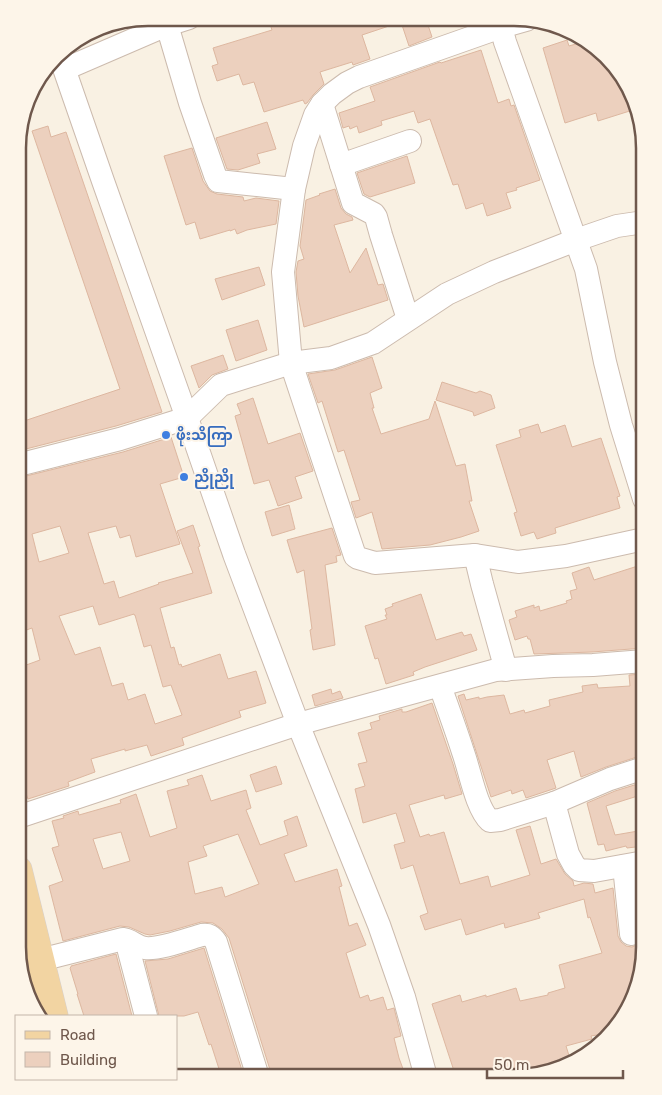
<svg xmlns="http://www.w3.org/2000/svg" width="662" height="1095" font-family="Rubik,'Noto Sans Myanmar',sans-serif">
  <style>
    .building { fill: #ecd0be; stroke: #ddb7a0; fill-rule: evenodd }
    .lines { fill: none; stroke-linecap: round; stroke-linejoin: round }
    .street-casing { stroke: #ccbbae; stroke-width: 24 }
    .primary-casing { stroke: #d7d0cd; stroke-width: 29 }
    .street { stroke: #fff; stroke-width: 22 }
    .primary { stroke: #f2d4a2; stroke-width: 28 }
    .shop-dot { fill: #3f7fe0; stroke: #fdf5e9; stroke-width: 2 }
    .labels { text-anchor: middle; stroke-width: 4; stroke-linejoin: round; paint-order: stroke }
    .shop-label { font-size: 14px; font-weight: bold; fill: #366cbe; stroke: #fdf5e9; text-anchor: start }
    .rim { fill: none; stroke: #6f584c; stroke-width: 2.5 }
  </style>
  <rect width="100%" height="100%" fill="#f9f1e3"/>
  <g class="building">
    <path d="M288,18L426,19L432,37L409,46L401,22L362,35L370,59L353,65L352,62L320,72L324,84L313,95L307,103L305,104L303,100L264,112L254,82L243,85L239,74L217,81L212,66L218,64L213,48L272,30L270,24Z"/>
    <path d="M567,40L569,46L586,41L594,45L631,94L636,109L598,121L596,113L565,123L543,48Z"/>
    <path d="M481,50L498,103L509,99L511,106L514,105L540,180L516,188L517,190L506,193L511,208L487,216L483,203L466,209L458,184L453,185L430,119L418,123L414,111L381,121L382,125L359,133L357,126L350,129L349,126L343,128L339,113L375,101L370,87L440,62L441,63Z"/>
    <path d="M267,122L276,149L257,154L260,163L238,170L227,169L216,138Z"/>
    <path d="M48,126L51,137L66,132L162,412L116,426L22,450L18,440V423L120,389L32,131Z"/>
    <path d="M192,148L203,181L210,191L217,194L243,197L244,201L256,198L279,201L276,224L247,230L237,234L235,229L230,231V230L200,239L195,222L186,225L164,156Z"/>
    <path d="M407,156L415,183L370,197L364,194L357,173Z"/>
    <path d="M335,189L341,208L346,214L352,217L353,220L334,225L350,273L366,248L378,285L383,284L388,300L304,327L298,296L296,272L298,261L304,259L300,246L306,200L320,195L319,194Z"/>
    <path d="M259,267L265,285L222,300L215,279Z"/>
    <path d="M258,320L267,350L236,361L226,330Z"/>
    <path d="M223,355L228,369L212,375L199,388L191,366Z"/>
    <path d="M372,357L382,388L370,393L374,408H372L381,434L429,419L435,401L456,466L465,464L472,501H469L479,531L461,537L430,545L382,549L372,512L356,518L351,502L360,500L344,450L338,452L322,401L318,403L308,374L335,370Z"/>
    <path d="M442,382L476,393L480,391L491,395L495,408L474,416L473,412L436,400Z"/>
    <path d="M253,398L268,444L300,433L313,471L295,477L302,498L278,506L269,480L254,484L235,416L241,414L237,404Z"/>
    <path d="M538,424L541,433L565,425L572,447L601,438L620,496L617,497L620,508L555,528L556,533L537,539L534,532L521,536L514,513L517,512L496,445L521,437L519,430Z"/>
    <path d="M171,437L184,477L160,484L180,544L136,557L130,535L120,538L116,526L88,533L104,584L114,581L119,598L159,584L158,583L193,573L177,531L193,525L200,546L198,547L212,593L160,608L171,648L174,647L179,665L181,664L182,667L220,654L228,679L256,671L266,703L239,711L241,717L182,738L184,745L151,756L147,745L125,751V749L91,759L95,772L68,782L69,786L28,799L20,778L25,776L18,752V668L40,660L32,628L18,633V478L123,452ZM60,526L69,553L39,562L32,534ZM93,606L99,625L134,614V615H135L144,647L151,645L163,687L171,685L182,715L155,724L145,694L128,700L123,683L112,686L100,647L75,655L59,616Z"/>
    <path d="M289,505L295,529L272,536L265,512Z"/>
    <path d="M332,528L341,555L336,556L337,562L325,565L335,645L313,650L310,630L312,629L304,570L297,573L287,540Z"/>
    <path d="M644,564V648L592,652L534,654L530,639H528L527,636L515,640L509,620L517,617L515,611L534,605V608L539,606L540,611L567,603L566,601L572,599L570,591L577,589L572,573L589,567L594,580Z"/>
    <path d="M421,594L436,640L462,632L464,636L471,634L477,650L425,667L413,672L414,675L386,684L378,658L375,659L365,626L387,619L385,615H387L385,609L393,606L392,604Z"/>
    <path d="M644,674V755L640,756L606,767L581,777L574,751L547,760L556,788L526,798L523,790L512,794L511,790L491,797L458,696L464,694L466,700L479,697V699L487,697L504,695L510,714L524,710L525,713L550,706L549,700L583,692L582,686L597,684L598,688L630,686L629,675Z"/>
    <path d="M331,689L332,694L340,691L343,698L315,706L312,695Z"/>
    <path d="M432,703L453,764L462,794L445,799L444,795L409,805L420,837L429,834L430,836L444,832L460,884L488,876L491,887L530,875L516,830L530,826L541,864L556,859L565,874L573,881L574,886L584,883L593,884L595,893L613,888L618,936L621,942L626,946L632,947L639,944L643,939L644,933L639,882L644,880V955L618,1026L609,1033L591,1036L592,1039L566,1046L571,1062L564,1068L514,1078L456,1077L432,1004L460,995L462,1002L486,995V997L516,988L520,1001L548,995V993L565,988L559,965L602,953L590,917L588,918L584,899L538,913L540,918L505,928L504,923L466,935L461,919L425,930L420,916L428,913L413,865L401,869L394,845L405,842L396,813L363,823L355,789L365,786L358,764L367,762L358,733L372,729L370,723L380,720L379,716L402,709V712H406Z"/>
    <path d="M276,766L282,784L256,792L250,775Z"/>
    <path d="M202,775L211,801L246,790L251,808L246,810L260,845L288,835L284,821L297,816L307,846L284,854L295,882L337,869L342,886L339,887L349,926L357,923L366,945L346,953L360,998L368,995L370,1001L383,997L387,1010L394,1008L401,1036L394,1038L399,1058L406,1077H271V1073L229,938L222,929L213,923L201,922L170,931L150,935L145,934L129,927L120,926L63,941L49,886L63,881L52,848L59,846L52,821L64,818L63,816L78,811L79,815L121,803L120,800L136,794L150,837L177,828L167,791L189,785L187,780ZM121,832L130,861L103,869L93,839ZM238,834L259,884L225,897L222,887L195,894L188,862L207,856L203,846Z"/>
    <path d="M644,782V794L606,806L615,835L644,830V846L627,848L626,846L606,851L604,844L598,845L587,803L615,791Z"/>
    <path d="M204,948L244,1077H231L229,1069L220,1072L211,1044L209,1045L198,1012L184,1016H159L145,961L168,959Z"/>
    <path d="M116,954L132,1016H84L77,994H78L70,968L71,967V966Z"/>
  </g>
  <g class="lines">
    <g class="street-casing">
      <g id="street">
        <path d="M499,20L505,42L586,269L605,362L621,425L644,499"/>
        <path d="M167,25L190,103L215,175L218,181L294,189"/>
        <path d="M59,54L103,181L187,418L234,554L298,724L379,925L404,997L426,1077"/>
        <path d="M65,69L167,25L189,18"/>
        <path d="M322,104L353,203L374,214L376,217L381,235L408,319"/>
        <path d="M341,165L410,141"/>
        <path d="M18,465L120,439L187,418L221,385L291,363L331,358L373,343L447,294L494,272L576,240L617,226L644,222"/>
        <path d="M475,555L375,563L358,558L355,556L291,363L283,272L294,189L304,146L315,115L322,104L332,94L347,83L359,77L501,27L526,20"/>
        <path d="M506,670L482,584L475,555L518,562L566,556L644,539"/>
        <path d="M440,686C448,708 456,730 463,752C470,771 476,808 490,821L500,820L554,803L610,779L644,768"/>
        <path d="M554,803L568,854L574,865L579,870L594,871L644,862"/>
        <path d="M18,817L298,724L496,670L553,666L593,665L644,661"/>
        <path d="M624,866L631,934"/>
        <path d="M126,940L146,1016"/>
        <path d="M40,960L123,939C131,940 137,947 145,948C159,950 188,939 202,935C209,934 212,936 216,942L258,1077"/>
      </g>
    </g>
    <g class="primary-casing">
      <path id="primary" d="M18,870L54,1016"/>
    </g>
    <use href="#street" class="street"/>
    <use href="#primary" class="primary"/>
  </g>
  <g class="shop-dot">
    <circle cx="166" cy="435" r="5"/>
    <circle cx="184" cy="477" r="5"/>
  </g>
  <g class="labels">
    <g class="shop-label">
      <text x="176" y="440">ဖိုးသိကြာ</text>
      <text x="194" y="482">ညိုညို</text>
    </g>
  </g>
  <path d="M0 0H662V1095H0ZM148 26H514A122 122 0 0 1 636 148V947A122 122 0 0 1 514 1069H148A122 122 0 0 1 26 947V148A122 122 0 0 1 148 26Z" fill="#fdf5e9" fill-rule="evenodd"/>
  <path class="rim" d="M148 26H514A122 122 0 0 1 636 148V947A122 122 0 0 1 514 1069H148A122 122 0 0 1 26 947V148A122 122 0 0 1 148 26Z"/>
  <rect x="15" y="1015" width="162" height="65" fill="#fdf5e9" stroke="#c4b6aa"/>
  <rect x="25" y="1031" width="25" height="8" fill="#f2d4a2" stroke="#c4b6aa"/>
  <text x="60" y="1040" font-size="15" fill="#6f584c">Road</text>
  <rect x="25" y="1052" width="25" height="15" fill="#ecd0be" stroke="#c4b6aa"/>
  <text x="60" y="1065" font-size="15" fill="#6f584c">Building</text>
  <path d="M487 1070v8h136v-8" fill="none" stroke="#6f584c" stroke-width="2.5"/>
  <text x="494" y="1070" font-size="15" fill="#6f584c" stroke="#fdf5e9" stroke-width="4" paint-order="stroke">50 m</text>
</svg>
